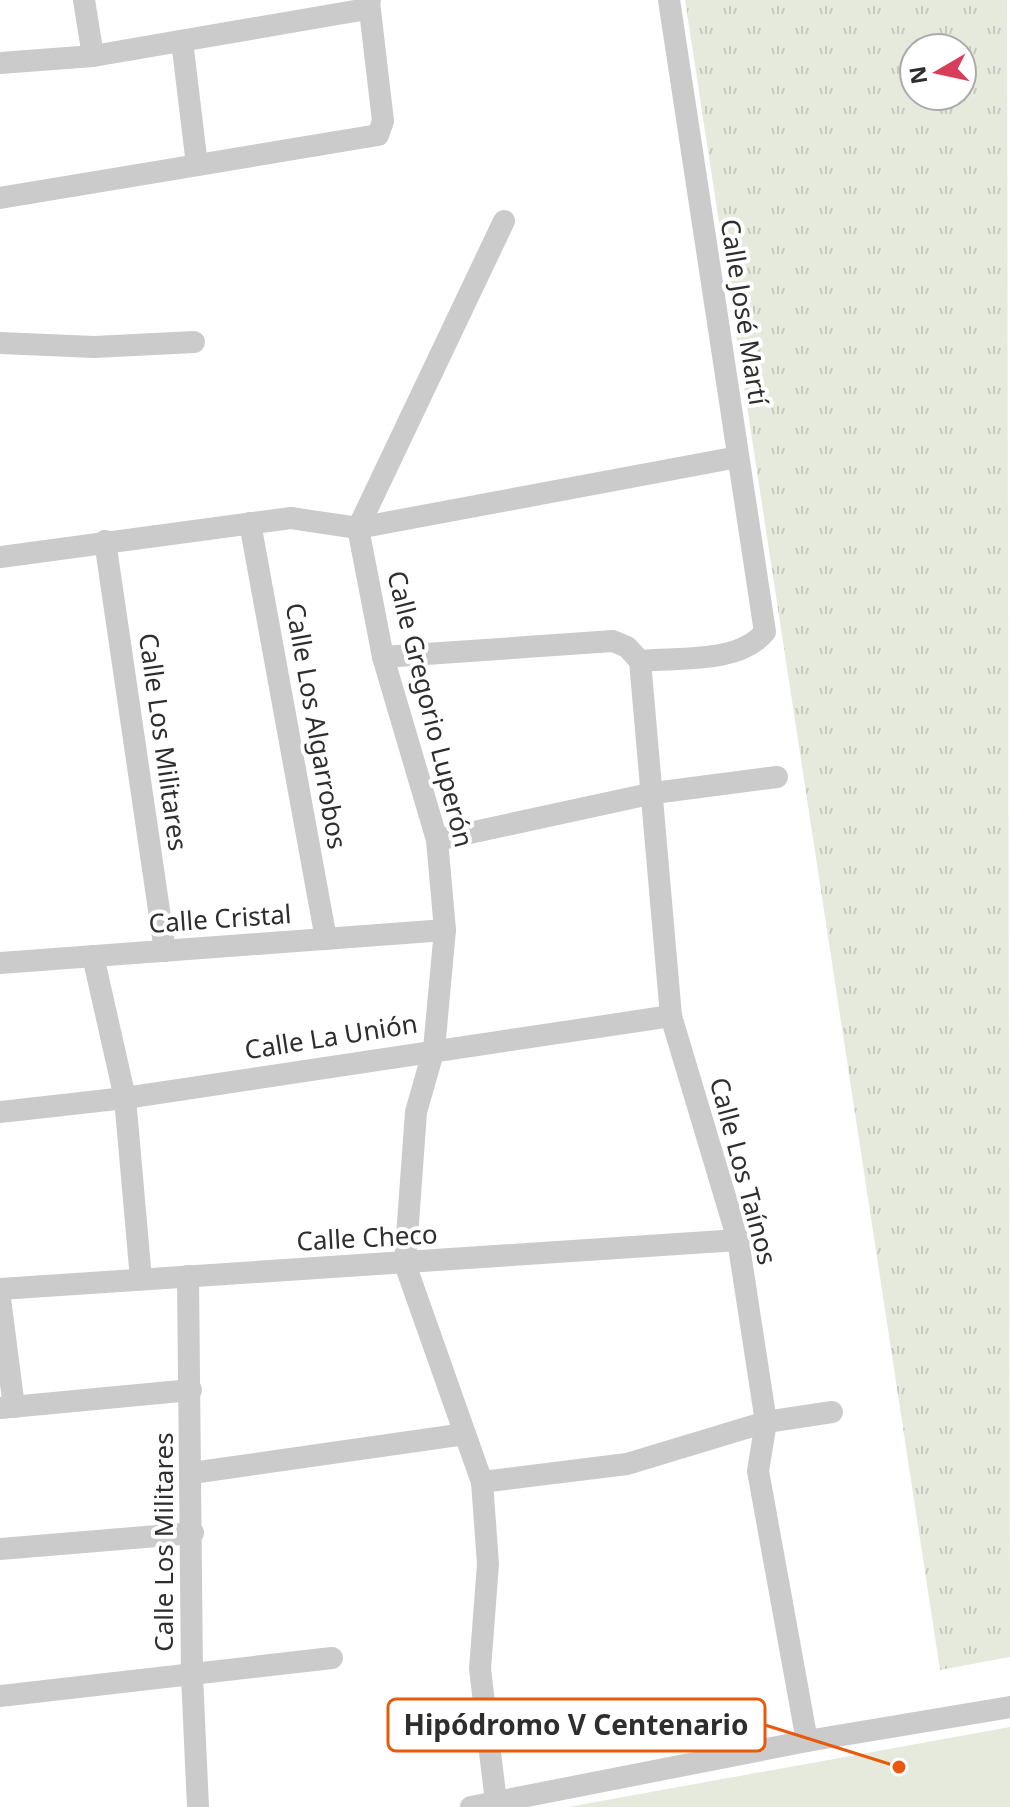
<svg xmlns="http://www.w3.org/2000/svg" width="1010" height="1807" font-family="'Noto Sans',sans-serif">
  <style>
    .grass { fill: url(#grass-tufts); fill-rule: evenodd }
    .pitch { fill: #e5eadd }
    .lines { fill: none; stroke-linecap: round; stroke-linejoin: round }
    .street { stroke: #cbcbcb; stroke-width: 22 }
    .labels { text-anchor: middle; stroke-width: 8; stroke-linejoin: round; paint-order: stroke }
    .street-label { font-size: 26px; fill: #2e2e2e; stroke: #fff }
    .leader { fill: none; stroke: #e8590c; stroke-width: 3 }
    .callout-dot { fill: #e8590c; stroke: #fff; stroke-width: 3 }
    .callout { fill: #fff; stroke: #e8590c; stroke-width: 3 }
    .callout-label { font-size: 28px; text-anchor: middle; font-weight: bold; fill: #2e2e2e }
  </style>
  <defs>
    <pattern id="grass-tufts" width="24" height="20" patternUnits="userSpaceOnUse" patternTransform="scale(2)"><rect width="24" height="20" fill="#e5eadd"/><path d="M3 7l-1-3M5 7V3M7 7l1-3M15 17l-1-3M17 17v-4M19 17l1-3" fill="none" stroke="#c5c9be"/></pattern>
  </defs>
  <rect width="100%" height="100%" fill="#fff"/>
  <path class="grass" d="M685,0H1007L1010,1657L940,1670ZM914,48H962V96H914Z"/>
  <path class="pitch" d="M1010,1727V1807H568Z"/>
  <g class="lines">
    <g class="street">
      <path d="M84,0L93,56"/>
      <path d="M182,41L197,165"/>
      <path d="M0,63L93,56L361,10L370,0"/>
      <path d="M0,198L378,135L383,121L369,2"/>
      <path d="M0,343L94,347L194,342"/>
      <path d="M250,523L326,939"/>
      <path d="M105,541L165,951"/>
      <path d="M0,557L291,518L358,528L738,457"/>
      <path d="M383,657L613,641L627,647L640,661"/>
      <path d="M640,661L671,1016L738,1240L766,1422L758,1471L807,1741"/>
      <path d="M640,661C679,657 738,664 765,632L669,0"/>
      <path d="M437,840L654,793L777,777"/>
      <path d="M93,956L125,1098L141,1279"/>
      <path d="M0,963L445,930"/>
      <path d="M0,1112L125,1098L671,1016"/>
      <path d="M188,1276L192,1676L198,1807"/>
      <path d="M0,1289L738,1240"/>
      <path d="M0,1299L14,1407"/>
      <path d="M0,1408L191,1390"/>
      <path d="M192,1473L465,1434"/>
      <path d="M482,1482L627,1464L766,1422L832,1412"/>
      <path d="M0,1549L193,1533"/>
      <path d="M0,1696L332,1658"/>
      <path d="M496,1802L480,1669L488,1564L482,1482L405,1264L416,1112L434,1049L445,930L437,840L383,657L358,528L504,221"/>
      <path d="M471,1807L807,1741L1010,1707"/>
    </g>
  </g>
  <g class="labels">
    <g class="street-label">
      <text transform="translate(744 312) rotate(81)" y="9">Calle José Martí</text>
      <text transform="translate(430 709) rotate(76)" y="9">Calle Gregorio Luperón</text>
      <text transform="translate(316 726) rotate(80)" y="9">Calle Los Algarrobos</text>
      <text transform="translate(163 742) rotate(82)" y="9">Calle Los Militares</text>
      <text transform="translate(220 919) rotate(-4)" y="9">Calle Cristal</text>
      <text transform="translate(331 1037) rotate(-9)" y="9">Calle La Unión</text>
      <text transform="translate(743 1171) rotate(75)" y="9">Calle Los Taínos</text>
      <text transform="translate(367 1238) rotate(-3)" y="9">Calle Checo</text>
      <text transform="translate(164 1542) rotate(-90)" y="9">Calle Los Militares</text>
    </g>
  </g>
  <path class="leader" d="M899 1767L765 1725"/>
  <circle class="callout-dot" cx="899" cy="1767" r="8"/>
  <rect class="callout" x="388" y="1699" width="377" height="52" rx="8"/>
  <g class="callout-label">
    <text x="576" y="1735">Hipódromo V Centenario</text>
  </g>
  <g transform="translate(938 72) rotate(261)"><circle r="38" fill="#ffffff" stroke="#ababab" stroke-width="2"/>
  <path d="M0-6L14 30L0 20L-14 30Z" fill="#d73e59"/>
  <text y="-12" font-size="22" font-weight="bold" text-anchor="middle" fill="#2e2e2e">N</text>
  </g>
</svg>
